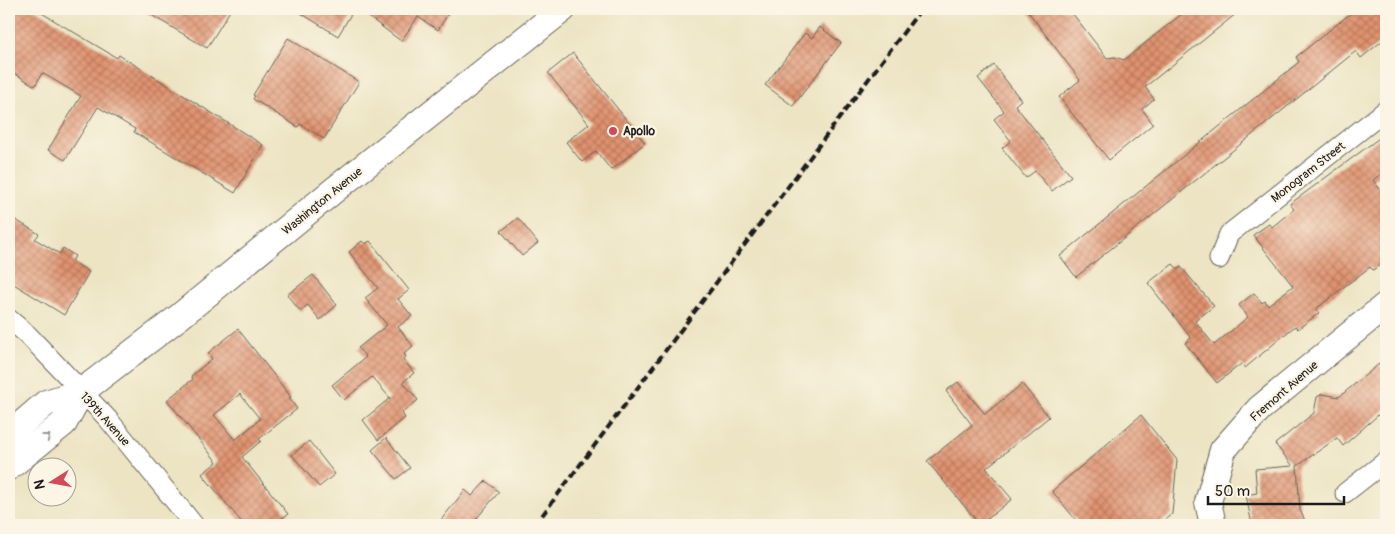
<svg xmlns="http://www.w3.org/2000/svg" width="1395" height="534" font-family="Pangolin,sans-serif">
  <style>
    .building { fill: url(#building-cross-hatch); fill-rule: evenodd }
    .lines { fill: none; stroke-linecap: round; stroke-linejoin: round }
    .street-casing { stroke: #656256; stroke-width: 21 }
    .secondary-casing { stroke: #656256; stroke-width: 28 }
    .street { stroke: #fff; stroke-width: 19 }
    .secondary { stroke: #fff; stroke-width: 26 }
    .rail { stroke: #1c1c1c; stroke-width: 4; stroke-dasharray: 8 4; stroke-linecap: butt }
    .oneway { stroke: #999 }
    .poi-dot { fill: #d1495b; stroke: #fcf5e5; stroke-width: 2 }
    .labels { text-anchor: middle; stroke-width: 4.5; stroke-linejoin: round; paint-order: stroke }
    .poi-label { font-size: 12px; font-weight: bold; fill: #1c1c1c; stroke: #fcf5e5; text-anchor: start }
    .street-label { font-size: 12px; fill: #1c1c1c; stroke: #fcf5e5 }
  </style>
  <defs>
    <pattern id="building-cross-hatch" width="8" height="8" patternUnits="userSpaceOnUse" patternTransform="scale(1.25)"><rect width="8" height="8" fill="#e09370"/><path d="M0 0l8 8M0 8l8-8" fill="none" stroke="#b5775b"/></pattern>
  </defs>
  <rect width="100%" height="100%" fill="#fcf5e5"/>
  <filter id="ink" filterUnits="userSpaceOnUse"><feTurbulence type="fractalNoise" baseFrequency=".02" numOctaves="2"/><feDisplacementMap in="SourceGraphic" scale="10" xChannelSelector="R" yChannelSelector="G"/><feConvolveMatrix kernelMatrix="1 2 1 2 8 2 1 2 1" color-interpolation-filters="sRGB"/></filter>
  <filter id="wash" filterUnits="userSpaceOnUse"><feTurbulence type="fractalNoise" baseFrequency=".0096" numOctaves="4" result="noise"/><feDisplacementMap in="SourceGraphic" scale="20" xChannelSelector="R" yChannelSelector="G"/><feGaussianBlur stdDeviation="1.12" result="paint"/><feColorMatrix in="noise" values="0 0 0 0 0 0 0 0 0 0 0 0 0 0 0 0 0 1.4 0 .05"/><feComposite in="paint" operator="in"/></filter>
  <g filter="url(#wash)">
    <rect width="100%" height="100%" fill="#ece4c3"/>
    <g id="blocks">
      <g class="building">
        <path d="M9,9H35L117,58L119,55L263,145L235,193L134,132L135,129L98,107L65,160L48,150L81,96L42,73L35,86L9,70Z"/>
        <path d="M141,9H231L207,48Z"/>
        <path d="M294,9H354L338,36Z"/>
        <path d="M358,9H451L438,30L418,17L401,41Z"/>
        <path d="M1026,9H1069L1107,58L1115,57L1124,60L1188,9H1242L1145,87L1154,99L1142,109L1153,124L1109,160L1059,97L1080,80Z"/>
        <path d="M1356,9H1386V38L1361,58L1356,51L1076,277L1060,256L1299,62L1296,57Z"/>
        <path d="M820,27L841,43L793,106L765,85L805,33L812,38Z"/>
        <path d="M288,38L359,82L324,139L300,124L298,127L253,99L255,96L253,95Z"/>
        <path d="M573,53L645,143L611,170L596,151L582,162L566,142L589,124L548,73Z"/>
        <path d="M994,65L1021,100L1015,105L1071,176L1052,191L1035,171L1026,178L1002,148L1011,141L994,119L1004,111L978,78Z"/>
        <path d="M1386,133V170L1373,180L1386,197V260L1373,270L1370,267L1345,286L1316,309L1319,313L1307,322L1298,329L1295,326L1245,368L1241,364L1217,383L1185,343L1191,338L1148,283L1173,264L1178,269L1181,267L1214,306L1195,321L1214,345L1248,317L1239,305L1254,293L1262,303L1265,301L1268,305L1293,286L1253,235L1269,224L1272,227L1294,209L1290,204Z"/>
        <path d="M9,216L39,234L35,239L60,254L63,248L75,256L72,261L89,272L64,315L9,281Z"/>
        <path d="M518,218L538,243L522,256L501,231Z"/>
        <path d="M362,241L365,244L370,241L409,290L398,299L412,316L398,327L413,346L404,354L406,357L403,359L414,373L403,382L418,400L402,413L405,418L378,440L363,420L390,398L372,377L344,400L332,385L366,357L358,348L387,325L365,298L378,288L349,252Z"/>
        <path d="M313,275L337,305L320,320L308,305L300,311L287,295Z"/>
        <path d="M238,329L291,397L289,398L297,409L259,439L261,441L242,457L288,514L281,519L286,525H244L202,474L217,462L167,400L193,379L191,376L212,359L208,353ZM240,394L260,419L235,440L214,415Z"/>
        <path d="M1379,364L1386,373V408L1343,446L1337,438L1297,466L1300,510L1307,525H1252L1246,495L1257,493L1255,469L1293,466L1275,444L1314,413L1317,397L1322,394L1339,397Z"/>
        <path d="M958,382L985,414L1022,384L1049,417L986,468L1012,499L980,525L927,461L972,425L946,391Z"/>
        <path d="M1141,415L1177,460L1172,514L1158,525H1080L1052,491Z"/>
        <path d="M386,438L410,468L396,479L372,450Z"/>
        <path d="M309,441L335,474L319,487L292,455Z"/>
        <path d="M486,481L499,492L471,525H437L465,490L472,496Z"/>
      </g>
    </g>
  </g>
  <g filter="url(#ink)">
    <use href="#blocks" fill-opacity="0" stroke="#656256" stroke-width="1"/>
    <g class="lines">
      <g class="street-casing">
        <g id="street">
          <path d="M1219,259L1229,234L1386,110"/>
          <path d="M9,319L28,335L108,419L194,525"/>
          <path d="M1345,493L1386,461"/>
        </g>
      </g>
      <g class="secondary-casing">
        <g id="secondary">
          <path d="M9,435L46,403L81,392L179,317L333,191L563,9"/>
          <path d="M9,467L64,423L81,392"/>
          <path d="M1213,525L1208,502L1223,450L1259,409L1386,305"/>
        </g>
      </g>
      <use href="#street" class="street"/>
      <use href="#secondary" class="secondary"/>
      <path class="rail" d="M535,525L921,9"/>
    </g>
    <defs><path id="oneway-chevron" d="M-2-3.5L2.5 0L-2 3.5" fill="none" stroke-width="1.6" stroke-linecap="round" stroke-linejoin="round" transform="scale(1.25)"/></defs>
    <use class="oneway" href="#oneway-chevron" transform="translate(47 437) rotate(-38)"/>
  </g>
  <circle class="poi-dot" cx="613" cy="131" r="5"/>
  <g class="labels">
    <g class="poi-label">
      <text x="623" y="135">Apollo</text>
    </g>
    <g class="street-label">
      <text transform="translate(1308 172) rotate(-38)" y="4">Monogram Street</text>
      <text transform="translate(322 201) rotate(-39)" y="4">Washington Avenue</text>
      <text transform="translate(1284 391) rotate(-41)" y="4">Fremont Avenue</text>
      <text transform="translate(105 419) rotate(48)" y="4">139th Avenue</text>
    </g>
  </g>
  <rect width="1395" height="534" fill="none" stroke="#fcf5e5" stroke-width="30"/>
  <g transform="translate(52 482) rotate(259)"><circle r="24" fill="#fcf5e5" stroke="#a29e95"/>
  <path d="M0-4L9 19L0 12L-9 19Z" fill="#d1495b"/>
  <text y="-8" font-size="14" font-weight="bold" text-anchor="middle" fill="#1c1c1c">N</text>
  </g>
  <path d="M1208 496v8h136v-8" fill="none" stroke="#1c1c1c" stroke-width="2.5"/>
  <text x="1215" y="496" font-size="15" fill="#1c1c1c" stroke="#fcf5e5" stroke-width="4" paint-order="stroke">50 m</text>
</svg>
